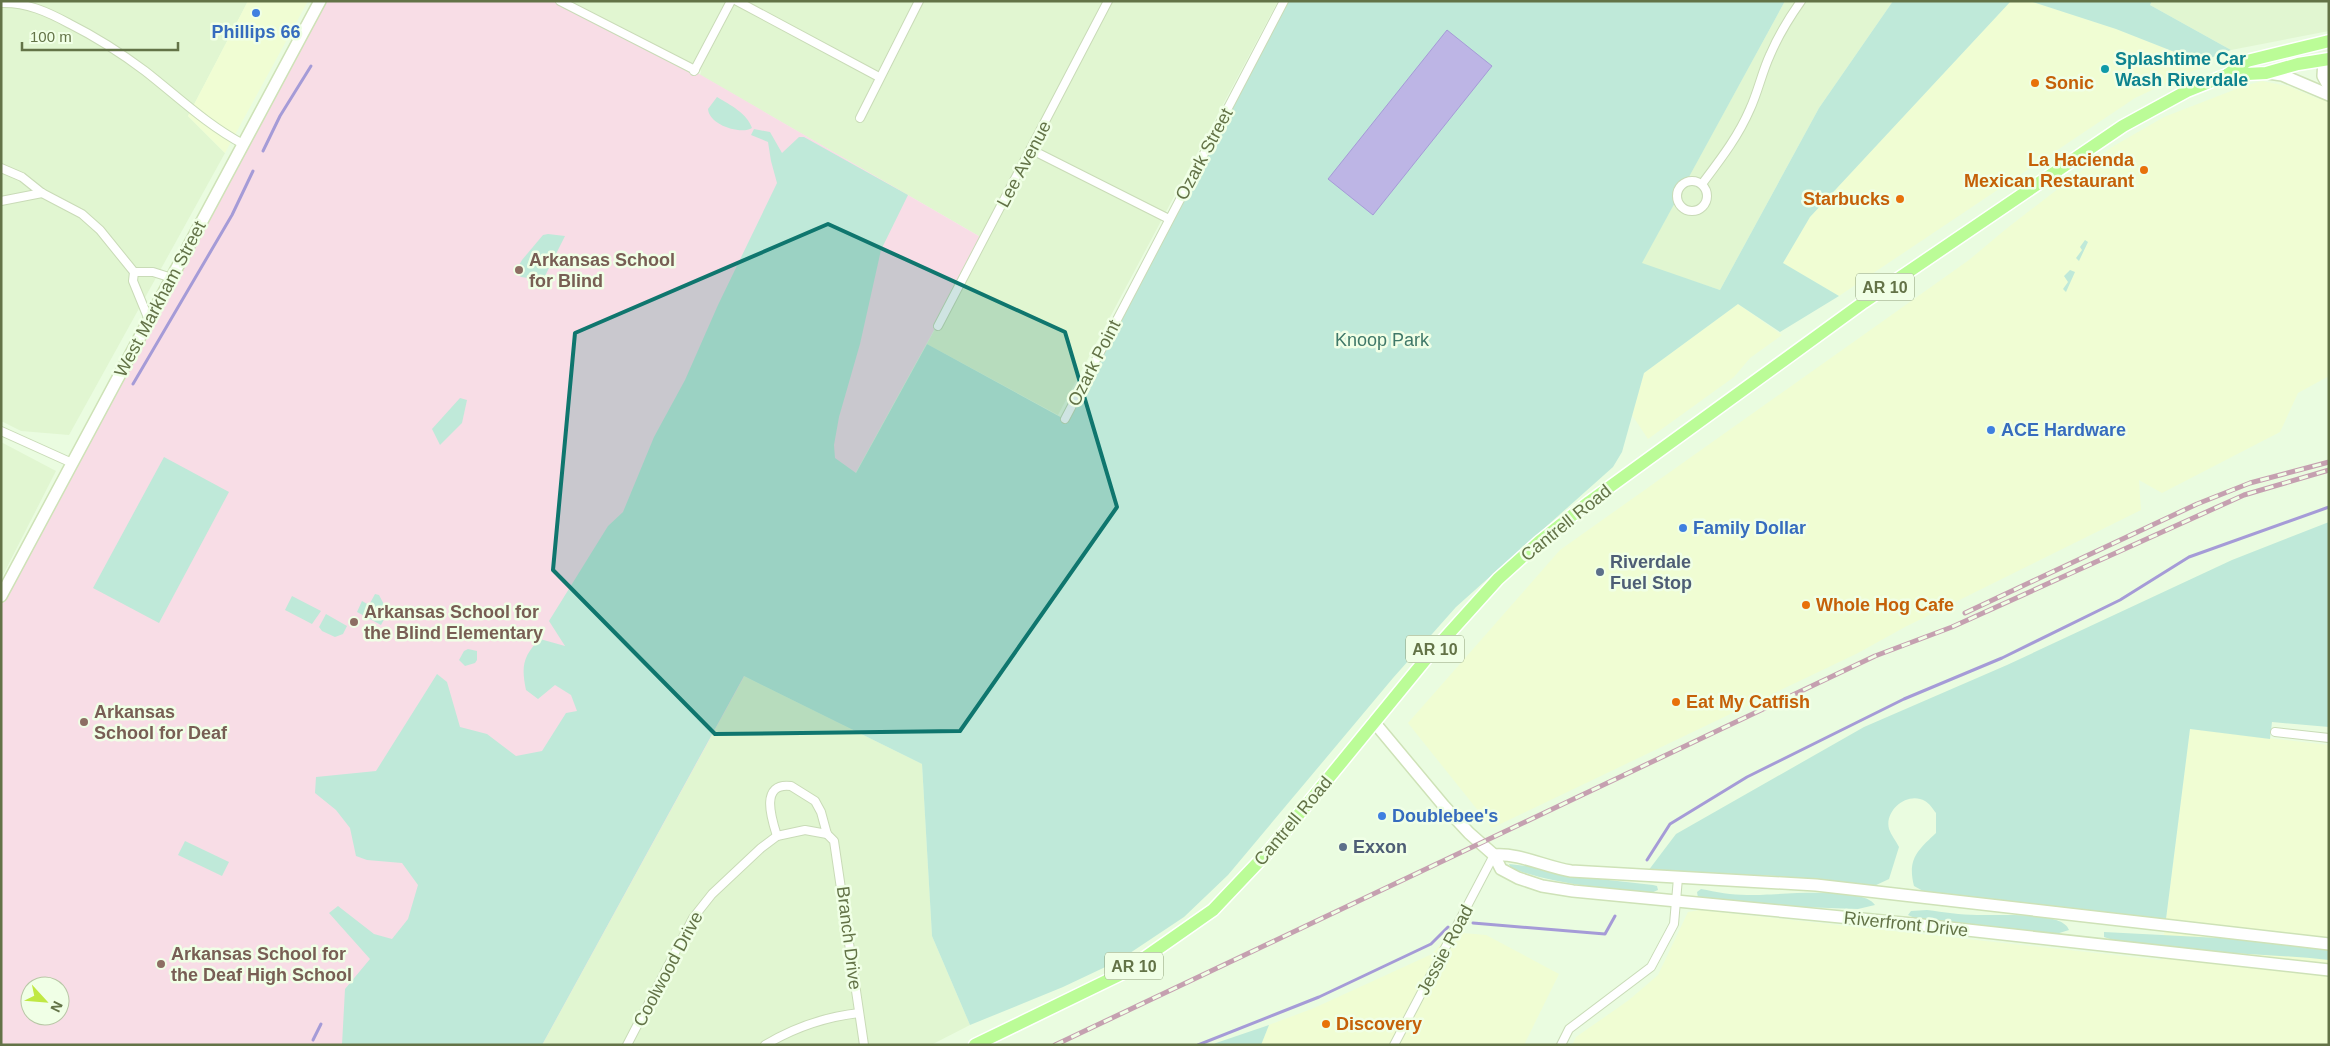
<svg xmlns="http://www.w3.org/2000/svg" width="2330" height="1046" font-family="Arial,sans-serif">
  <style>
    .residential { fill: #e1f6d1 }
    .commercial { fill: #f0fdd3 }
    .education { fill: #f8dde6; fill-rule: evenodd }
    .green { fill: #bfe9d9 }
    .water { fill: #bdb5e5; stroke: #a59bd7 }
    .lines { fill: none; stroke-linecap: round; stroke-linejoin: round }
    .stream { stroke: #a59bd7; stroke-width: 3 }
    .street-casing { stroke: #c9dbb7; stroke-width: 10 }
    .secondary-casing { stroke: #cee2b7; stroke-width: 14 }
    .primary-casing { stroke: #fff; stroke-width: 15 }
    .street { stroke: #fff; stroke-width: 8 }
    .secondary { stroke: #fff; stroke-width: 11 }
    .primary { stroke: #bbfc97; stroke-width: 12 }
    .rail-casing { stroke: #c5a0b0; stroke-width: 5 }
    .rail { stroke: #f0ffe6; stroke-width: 3; stroke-dasharray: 9; stroke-linecap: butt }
    .marked { fill: #0f766e; fill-opacity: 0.2; stroke: #0f766e; stroke-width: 4; stroke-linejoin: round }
    .shop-dot { fill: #3f7fe0; stroke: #f0ffe6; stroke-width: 2 }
    .culture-dot { fill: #0f9aa8; stroke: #f0ffe6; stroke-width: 2 }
    .food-dot { fill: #e8710a; stroke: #f0ffe6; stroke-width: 2 }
    .education-dot { fill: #8d6e63; stroke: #f0ffe6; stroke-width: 2 }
    .service-dot { fill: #5c6f8a; stroke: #f0ffe6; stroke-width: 2 }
    .labels { text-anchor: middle; stroke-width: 5; stroke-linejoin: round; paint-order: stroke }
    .shield { fill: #f0ffe6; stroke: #8d9d77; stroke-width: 1 }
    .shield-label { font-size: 16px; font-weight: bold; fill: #637347 }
    .shop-label { font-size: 18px; font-weight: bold; fill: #366cbe; stroke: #f0ffe6; text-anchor: start }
    .culture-label { font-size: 18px; font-weight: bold; fill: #0d838f; stroke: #f0ffe6; text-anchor: start }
    .food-label { font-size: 18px; font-weight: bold; fill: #c56008; stroke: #f0ffe6; text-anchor: start }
    .street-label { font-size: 18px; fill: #637347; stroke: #f0ffe6 }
    .education-label { font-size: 18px; font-weight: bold; fill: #785e54; stroke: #f0ffe6; text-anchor: start }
    .park-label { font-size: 18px; fill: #407969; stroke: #f0ffe6 }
    .service-label { font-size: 18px; font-weight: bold; fill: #4e5e75; stroke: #f0ffe6; text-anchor: start }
  </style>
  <rect width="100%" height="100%" fill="#eafce0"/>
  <g class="residential">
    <path d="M1,1H248L188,116L225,153L69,435L21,431L1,421Z"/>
    <path d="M564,1H1278L1058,415L927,344L984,239L700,75L701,71L649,47Z"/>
    <path d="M1785,1H1893L1819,108L1720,290L1641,264Z"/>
    <path d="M2152,1H2329V31L2231,50L2150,5Z"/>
    <path d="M1,442L56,471L1,579Z"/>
    <path d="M744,676L922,764L932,936L970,1025L931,1045H542Z"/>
  </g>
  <g class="commercial">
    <path d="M248,1H308L225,153L188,116Z"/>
    <path d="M2011,1H2030L2116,29L2200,62L2201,67L2135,98L1839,296L1783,263L1810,217Z"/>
    <path d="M2262,81L2288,86L2319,99L2329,81V376L2298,393L2280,432L2162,493L2139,480L2141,510L1905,627L1858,653L1492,828L1408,723L1560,550L1969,260L2006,229L2112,147L2164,117L2244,86Z"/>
    <path d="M1738,304L1782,335L1750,358L1734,377L1648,439L1632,415L1644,373Z"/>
    <path d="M2190,729L2329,745V1045H1572L1576,1037L1629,1000L1658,975L1688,912L1699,910L2161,960Z"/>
    <path d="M1463,933L1486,935L1559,974L1524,1045H1261L1269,1025L1314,1008L1432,954L1447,936Z"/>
  </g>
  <path class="education" d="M320,1H557L649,51L694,71L984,239L542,1045H1V596ZM30,986H60V1016H30Z"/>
  <g class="green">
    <path d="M1281,1H1785L1642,263L1720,290L1819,108L1893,1H2011L1810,217L1783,263L1839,296L1780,332L1738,304L1644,373L1622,452L1613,467L1456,607L1393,678L1228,875L1184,917L1118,961L1063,987L970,1025L932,936L922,764L744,676L542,1045H342L345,989L370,959L329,913L338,906L374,934L392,939L408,919L418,885L402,863L367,860L356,856L350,828L336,810L315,793L316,777L376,771L437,674L447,682L460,727L487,734L516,756L542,751L566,713L577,711L571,695L555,685L538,699L526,690C521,666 523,656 540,639L565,646L549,621L608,526L623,512L654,437L685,380L718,305L777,183L771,161L768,142L751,135L754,129L770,132L782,153L799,137H804L908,195L881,250L860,344L839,417L834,445L835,458L856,473L927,344L1064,419Z"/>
    <path d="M2030,1H2152L2150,5L2231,50L2200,62L2116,29Z"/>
    <path d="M717,97C730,105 747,113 752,128C741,135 709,125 708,109Z"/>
    <path d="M548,234L565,236L543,280L521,277L515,272L522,260L543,235Z"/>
    <path d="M2085,240L2088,242L2079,261L2076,258L2082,250L2080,247Z"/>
    <path d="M2070,270L2075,272L2066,292L2063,289L2068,282L2064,276Z"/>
    <path d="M460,398L467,400L462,423L440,445L432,429Z"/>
    <path d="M164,457L229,492L159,623L93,588Z"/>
    <path d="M2329,522V727L2272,722L2270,739L2190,729L2166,919L1923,891L1914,886C1907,859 1918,850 1936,833V813C1933,809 1929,803 1925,801C1908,791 1884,810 1889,829C1891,835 1896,841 1899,847L1889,879L1872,887L1777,876L1648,871L1676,834L1864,727L2007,665L2232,560Z"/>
    <path d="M375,594L379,595L388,612L381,625L357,612L362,601L369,605Z"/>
    <path d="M292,596L321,611L312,624L285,610Z"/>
    <path d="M326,614L347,626L343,634L335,637L322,631L319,627Z"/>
    <path d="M468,649L477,651V660L475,663L465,666L459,660L464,651Z"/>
    <path d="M185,841L229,862L222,876L178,855Z"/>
    <path d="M1509,864L1527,866L1555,874L1653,885L1657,886L1658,890L1651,893C1603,888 1556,885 1511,868Z"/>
    <path d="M1701,889C1716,892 1732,895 1747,895C1771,896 1862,885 1875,905L1858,909L1769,906L1698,898L1697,892Z"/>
    <path d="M1927,910C1944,912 1960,915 1977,915C1994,916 2063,910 2069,930L2053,935L1919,920L1908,915L1911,911Z"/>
    <path d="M2104,932L2239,939L2329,949V960C2273,954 2216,954 2160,947C2141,945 2122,944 2104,937Z"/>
    <path d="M1269,1025L1261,1045H1212L1216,1043Z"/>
  </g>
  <path class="water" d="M1447,30L1492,66L1373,215L1328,179Z"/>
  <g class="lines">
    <g class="stream">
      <path d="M263,151L280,116L311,66"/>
      <path d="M133,384L232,215L253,171"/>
      <path d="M1647,860L1670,824L1747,777L1904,699L2002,658L2120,600L2189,557L2329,507"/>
      <path d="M1473,923L1605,934L1615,916"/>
      <path d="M313,1040L321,1024"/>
      <path d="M1198,1045L1319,997L1431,944L1448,927"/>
    </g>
    <g class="street-casing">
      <g id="street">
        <path d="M560,1L695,70"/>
        <path d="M737,1L879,77"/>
        <path d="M1,3C26,2 48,12 70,24C96,37 121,53 145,71C177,96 207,125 243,144"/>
        <path d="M694,71L731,1"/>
        <path d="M860,118L919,1"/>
        <path d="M1032,150L1169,219"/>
        <path d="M1,168L22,177L42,193L82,214L100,230L134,272L133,281L149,320"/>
        <circle cx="1692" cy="196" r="15"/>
        <path d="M1702,184C1720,160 1738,137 1750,109C1758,92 1762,72 1770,55C1778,36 1789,18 1801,1"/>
        <path d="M1,201L42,193"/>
        <path d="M134,272H153L172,278"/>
        <path d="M938,326L1108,1"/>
        <path d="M1065,419L1284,1"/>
        <path d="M1,431L72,463"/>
        <path d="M2275,732L2329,738"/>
        <path d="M777,836C772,820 759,782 791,786L815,801L821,812L827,834L834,841L864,1045"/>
        <path d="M627,1045L693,918L712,894L761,848L777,836L805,830L827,834"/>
        <path d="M765,1045C795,1027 824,1017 859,1013"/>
        <path d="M1394,1045L1494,855"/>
        <path d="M1561,1045L1569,1029L1651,967L1674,924L1678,878"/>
      </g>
    </g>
    <g class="secondary-casing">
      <g id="secondary">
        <path d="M2324,60L2323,76L2329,87"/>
        <path d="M2268,73L2282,75L2329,95"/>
        <path d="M1,596L320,1"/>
        <path d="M1374,722L1444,806L1469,833L1494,855L1501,869L1518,878L1542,886L1573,891L1913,924L2329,970"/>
        <path d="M1494,855C1520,853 1545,867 1571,871L1816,885L2329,944"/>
      </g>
    </g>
    <g class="primary-casing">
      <g id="primary">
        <path d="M2227,75L2266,73L2298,64L2329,59"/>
        <path d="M975,1045L1123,973L1213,910L1269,851L1426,659L1498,579L1539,542L1589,502L1864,302L2123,126L2187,91L2227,75L2247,61L2329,41"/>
      </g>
    </g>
    <use href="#street" class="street"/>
    <use href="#secondary" class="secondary"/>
    <use href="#primary" class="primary"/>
    <g class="rail-casing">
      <g id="rail">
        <path d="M1965,613L2197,504L2250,483L2329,462"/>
        <path d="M1055,1045L1875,656L1952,627L2244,495L2329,470"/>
      </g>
    </g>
    <use href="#rail" class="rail"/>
  </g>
  <path class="marked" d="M828,224L1065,332L1117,507L960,731L715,734L553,570L575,333Z"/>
  <g class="shop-dot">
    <circle cx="256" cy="13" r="5"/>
    <circle cx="1991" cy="430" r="5"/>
    <circle cx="1683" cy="528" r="5"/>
    <circle cx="1382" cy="816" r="5"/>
  </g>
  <circle class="culture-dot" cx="2105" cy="69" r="5"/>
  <g class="food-dot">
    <circle cx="2035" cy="83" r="5"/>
    <circle cx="2144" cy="170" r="5"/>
    <circle cx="1900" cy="199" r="5"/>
    <circle cx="1806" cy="605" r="5"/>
    <circle cx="1676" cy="702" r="5"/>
    <circle cx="1326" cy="1024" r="5"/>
  </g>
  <g class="education-dot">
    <circle cx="519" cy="270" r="5"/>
    <circle cx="354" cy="622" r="5"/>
    <circle cx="84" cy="722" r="5"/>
    <circle cx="161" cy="964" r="5"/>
  </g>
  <g class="service-dot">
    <circle cx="1600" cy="572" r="5"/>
    <circle cx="1343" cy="847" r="5"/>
  </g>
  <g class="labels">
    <g class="shield">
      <rect x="1856" y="273.5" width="58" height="27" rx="4"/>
      <rect x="1406" y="635.5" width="58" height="27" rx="4"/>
      <rect x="1105" y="952.5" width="58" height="27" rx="4"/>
    </g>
    <g class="shield-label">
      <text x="1885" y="293">AR 10</text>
      <text x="1435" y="655">AR 10</text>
      <text x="1134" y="972">AR 10</text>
    </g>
    <g class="shop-label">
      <text x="256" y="38" text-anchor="middle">Phillips 66</text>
      <text x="2001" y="436">ACE Hardware</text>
      <text x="1693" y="534">Family Dollar</text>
      <text x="1392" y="822">Doublebee's</text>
    </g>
    <g class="culture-label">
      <text x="2115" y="65">Splashtime Car<tspan x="2115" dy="21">Wash Riverdale</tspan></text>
    </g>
    <g class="food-label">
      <text x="2045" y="89">Sonic</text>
      <text x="2134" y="166" text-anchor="end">La Hacienda<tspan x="2134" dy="21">Mexican Restaurant</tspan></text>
      <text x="1890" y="205" text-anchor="end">Starbucks</text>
      <text x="1816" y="611">Whole Hog Cafe</text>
      <text x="1686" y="708">Eat My Catfish</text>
      <text x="1336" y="1030">Discovery</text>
    </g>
    <g class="street-label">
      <text transform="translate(1204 154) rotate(-62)" y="6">Ozark Street</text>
      <text transform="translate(1024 164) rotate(-62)" y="6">Lee Avenue</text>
      <text transform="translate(160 299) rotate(-62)" y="6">West Markham Street</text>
      <text transform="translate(1094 363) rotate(-63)" y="6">Ozark Point</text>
      <text transform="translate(1566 523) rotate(-39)" y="6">Cantrell Road</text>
      <text transform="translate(1293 821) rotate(-50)" y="6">Cantrell Road</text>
      <text transform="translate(1906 924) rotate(6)" y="6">Riverfront Drive</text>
      <text transform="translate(849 938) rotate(83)" y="6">Branch Drive</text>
      <text transform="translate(1445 950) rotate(-62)" y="6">Jessie Road</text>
      <text transform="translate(668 969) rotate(-62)" y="6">Coolwood Drive</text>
    </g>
    <g class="education-label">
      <text x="529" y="266">Arkansas School<tspan x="529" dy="21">for Blind</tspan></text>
      <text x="364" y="618">Arkansas School for<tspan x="364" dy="21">the Blind Elementary</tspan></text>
      <text x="94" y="718">Arkansas<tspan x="94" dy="21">School for Deaf</tspan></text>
      <text x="171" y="960">Arkansas School for<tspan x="171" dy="21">the Deaf High School</tspan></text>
    </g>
    <g class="park-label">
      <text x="1382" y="346">Knoop Park</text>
    </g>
    <g class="service-label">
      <text x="1610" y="568">Riverdale<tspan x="1610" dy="21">Fuel Stop</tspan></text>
      <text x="1353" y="853">Exxon</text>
    </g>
  </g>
  <rect width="2330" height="1046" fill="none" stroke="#637347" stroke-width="5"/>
  <g transform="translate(45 1001) rotate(116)"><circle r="24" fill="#f0ffe6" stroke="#b8c7a6"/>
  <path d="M0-4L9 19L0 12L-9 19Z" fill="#c0e843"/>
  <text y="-8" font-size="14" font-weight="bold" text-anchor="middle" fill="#637347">N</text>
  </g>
  <path d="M22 42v8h156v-8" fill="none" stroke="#637347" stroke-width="2.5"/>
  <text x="30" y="42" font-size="15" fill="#637347" stroke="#f0ffe6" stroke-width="4" paint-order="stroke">100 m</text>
</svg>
